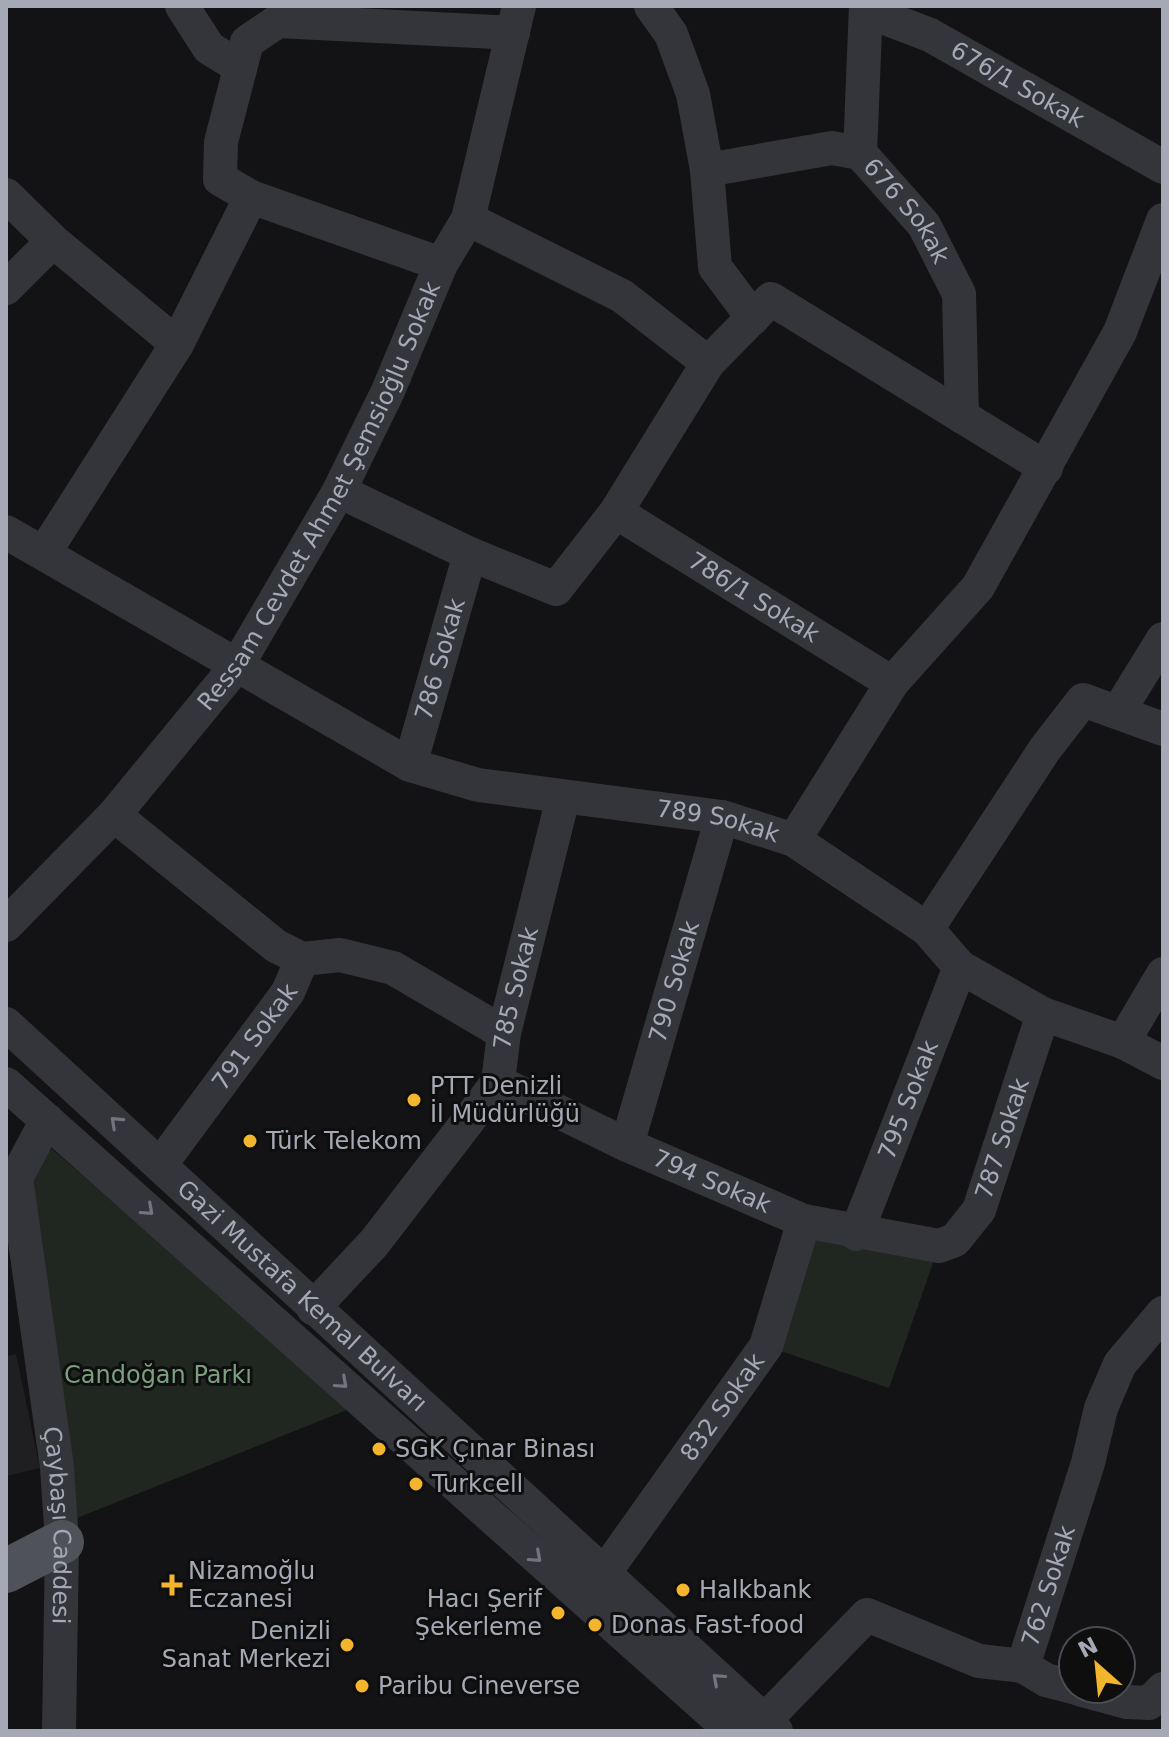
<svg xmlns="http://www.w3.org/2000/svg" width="1169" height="1737" font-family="'DejaVu Sans',sans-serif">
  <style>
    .built { fill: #1f1f22 }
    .green { fill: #1f2720 }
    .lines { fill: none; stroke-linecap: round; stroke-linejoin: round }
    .minor { stroke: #34353a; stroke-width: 34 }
    .major { stroke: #505259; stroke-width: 44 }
    .oneway { stroke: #72757e }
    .poi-dot { fill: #f2b52d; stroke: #0e0e0f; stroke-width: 3 }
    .labels { text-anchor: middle; stroke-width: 6; stroke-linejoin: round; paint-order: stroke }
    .street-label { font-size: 24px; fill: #a4a9b5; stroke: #0e0e0f }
    .poi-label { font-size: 24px; fill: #a4a9b5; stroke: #0e0e0f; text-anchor: start }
    .park-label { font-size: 24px; fill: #7ba07e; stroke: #0e0e0f }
  </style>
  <rect width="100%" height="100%" fill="#131315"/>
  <path class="built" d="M16,1354L40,1468L6,1476V1356Z"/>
  <g class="green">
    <path d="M52,1149L352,1408L77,1518L24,1177Z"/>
    <path d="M804,1221L939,1246L889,1388L766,1346Z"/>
  </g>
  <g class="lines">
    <g class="minor">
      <path d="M182,6L209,48L240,67"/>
      <path d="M651,6L671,34L693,94L707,170L715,267L753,318"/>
      <path id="s1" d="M866,6L860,153L924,225L959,294L962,417"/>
      <path id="s2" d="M867,11L930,35L1163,167"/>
      <path d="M707,170L832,148L860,153"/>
      <path d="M6,195L53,241L177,344"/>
      <path d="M468,219L622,296L708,363"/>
      <path d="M441,264L251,197L220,179L221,142L247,42L278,21L513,33"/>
      <path d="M6,288L53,241"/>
      <path d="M339,491L470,554L556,589L616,512L708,363L771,299L1046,468"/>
      <path id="s3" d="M616,512L892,683"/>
      <path id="s4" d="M6,532L410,765L478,785L722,817L794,840L927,929L960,967L1043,1014L1123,1042L1163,1063"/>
      <path d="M44,553L177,344L251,197"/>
      <path d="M1118,712L1163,639"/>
      <path id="s5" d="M410,765L470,554"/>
      <path d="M114,815L276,946L302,959L340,955L393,968L504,1033"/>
      <path d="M794,840L892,683L978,587L1120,332L1163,220"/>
      <path id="s6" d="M6,925L114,815L238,664L339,491L388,391L441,264L468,219L519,6"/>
      <path d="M927,929L1045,749L1083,700L1163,729"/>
      <path id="s7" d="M6,1024L776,1731"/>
      <path d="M1123,1042L1163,974"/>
      <path id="s8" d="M498,1082L627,1145L804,1221L939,1246L955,1240L979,1210L1043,1014"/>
      <path d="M6,1084L732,1731"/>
      <path id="s9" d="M47,1120L16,1178L57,1467L62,1542L59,1731"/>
      <path id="s10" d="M627,1145L722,817"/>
      <path id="s11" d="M161,1164L288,992L302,959"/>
      <path id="s12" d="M856,1234L960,967"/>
      <path id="s13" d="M313,1308L374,1243L498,1082L504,1033L563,798"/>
      <path id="s14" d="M603,1575L766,1346L804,1221"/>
      <path id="s15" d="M1023,1666L1088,1463L1101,1408L1120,1364L1163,1313"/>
      <path d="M1023,1666L1046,1680L1073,1687"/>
      <path d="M1079,1689L1127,1702L1149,1703L1163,1689"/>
      <path d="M764,1721L867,1615L979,1661L1023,1666"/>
    </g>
    <path class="major" d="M6,1571L62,1542"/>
  </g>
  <defs><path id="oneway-chevron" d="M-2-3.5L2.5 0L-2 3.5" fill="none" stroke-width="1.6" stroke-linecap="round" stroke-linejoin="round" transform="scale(2)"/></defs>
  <g class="oneway">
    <use href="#oneway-chevron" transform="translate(116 1122) rotate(-137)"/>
    <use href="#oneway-chevron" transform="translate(148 1210) rotate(42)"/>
    <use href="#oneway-chevron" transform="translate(342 1383) rotate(42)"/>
    <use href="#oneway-chevron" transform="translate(536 1557) rotate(42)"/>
    <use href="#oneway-chevron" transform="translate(718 1679) rotate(-138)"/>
  </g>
  <g class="poi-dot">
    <circle cx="414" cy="1100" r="8"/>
    <circle cx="250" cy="1141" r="8"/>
    <circle cx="379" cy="1449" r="8"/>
    <circle cx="416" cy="1484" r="8"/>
    <path d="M168 1573h8v8h8v8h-8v8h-8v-8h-8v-8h8z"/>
    <circle cx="683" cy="1590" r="8"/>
    <circle cx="558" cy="1613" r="8"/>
    <circle cx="595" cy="1625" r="8"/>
    <circle cx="347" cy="1645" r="8"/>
    <circle cx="362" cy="1686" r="8"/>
  </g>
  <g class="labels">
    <g class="street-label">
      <text dy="8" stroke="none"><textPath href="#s2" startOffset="168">676/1 Sokak</textPath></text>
      <text dy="8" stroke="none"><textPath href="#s1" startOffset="222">676 Sokak</textPath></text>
      <text dy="8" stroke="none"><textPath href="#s6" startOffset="536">Ressam Cevdet Ahmet Şemsioğlu Sokak</textPath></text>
      <text dy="8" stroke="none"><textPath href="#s3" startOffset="162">786/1 Sokak</textPath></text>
      <text dy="8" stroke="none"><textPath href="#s5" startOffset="110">786 Sokak</textPath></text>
      <text dy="8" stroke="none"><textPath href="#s4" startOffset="780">789 Sokak</textPath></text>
      <text dy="8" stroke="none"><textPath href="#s10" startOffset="170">790 Sokak</textPath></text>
      <text dy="8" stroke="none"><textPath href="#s13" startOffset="388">785 Sokak</textPath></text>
      <text dy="8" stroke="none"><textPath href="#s11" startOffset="158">791 Sokak</textPath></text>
      <text dy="8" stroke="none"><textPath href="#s12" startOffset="144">795 Sokak</textPath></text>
      <text dy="8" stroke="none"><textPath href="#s8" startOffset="604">787 Sokak</textPath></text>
      <text dy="8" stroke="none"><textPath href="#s8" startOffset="236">794 Sokak</textPath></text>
      <text dy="8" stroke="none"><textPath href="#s7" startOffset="402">Gazi Mustafa Kemal Bulvarı</textPath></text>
      <text dy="8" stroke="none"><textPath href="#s14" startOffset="206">832 Sokak</textPath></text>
      <text dy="8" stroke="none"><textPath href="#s9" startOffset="416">Çaybaşı Caddesi</textPath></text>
      <text dy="8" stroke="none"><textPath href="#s15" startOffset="84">762 Sokak</textPath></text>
    </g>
    <g class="poi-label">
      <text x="430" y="1094">PTT Denizli<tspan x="430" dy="28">İl Müdürlüğü</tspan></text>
      <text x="266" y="1149">Türk Telekom</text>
      <text x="395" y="1457">SGK Çınar Binası</text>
      <text x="432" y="1492">Turkcell</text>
      <text x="188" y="1579">Nizamoğlu<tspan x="188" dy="28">Eczanesi</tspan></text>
      <text x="699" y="1598">Halkbank</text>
      <text x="542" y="1607" text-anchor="end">Hacı Şerif<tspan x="542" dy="28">Şekerleme</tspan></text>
      <text x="611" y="1633">Donas Fast-food</text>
      <text x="331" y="1639" text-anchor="end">Denizli<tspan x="331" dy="28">Sanat Merkezi</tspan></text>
      <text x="378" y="1694">Paribu Cineverse</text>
    </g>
    <g class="park-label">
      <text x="158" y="1383">Candoğan Parkı</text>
    </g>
  </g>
  <rect width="1169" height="1737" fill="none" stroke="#a4a9b5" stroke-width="16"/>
  <g transform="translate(1097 1665) rotate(333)"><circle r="38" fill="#0e0e0f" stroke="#4a4c51" stroke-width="2"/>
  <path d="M0-6L14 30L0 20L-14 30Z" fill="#f2b52d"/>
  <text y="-12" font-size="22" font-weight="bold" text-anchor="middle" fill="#a4a9b5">N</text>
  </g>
</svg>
